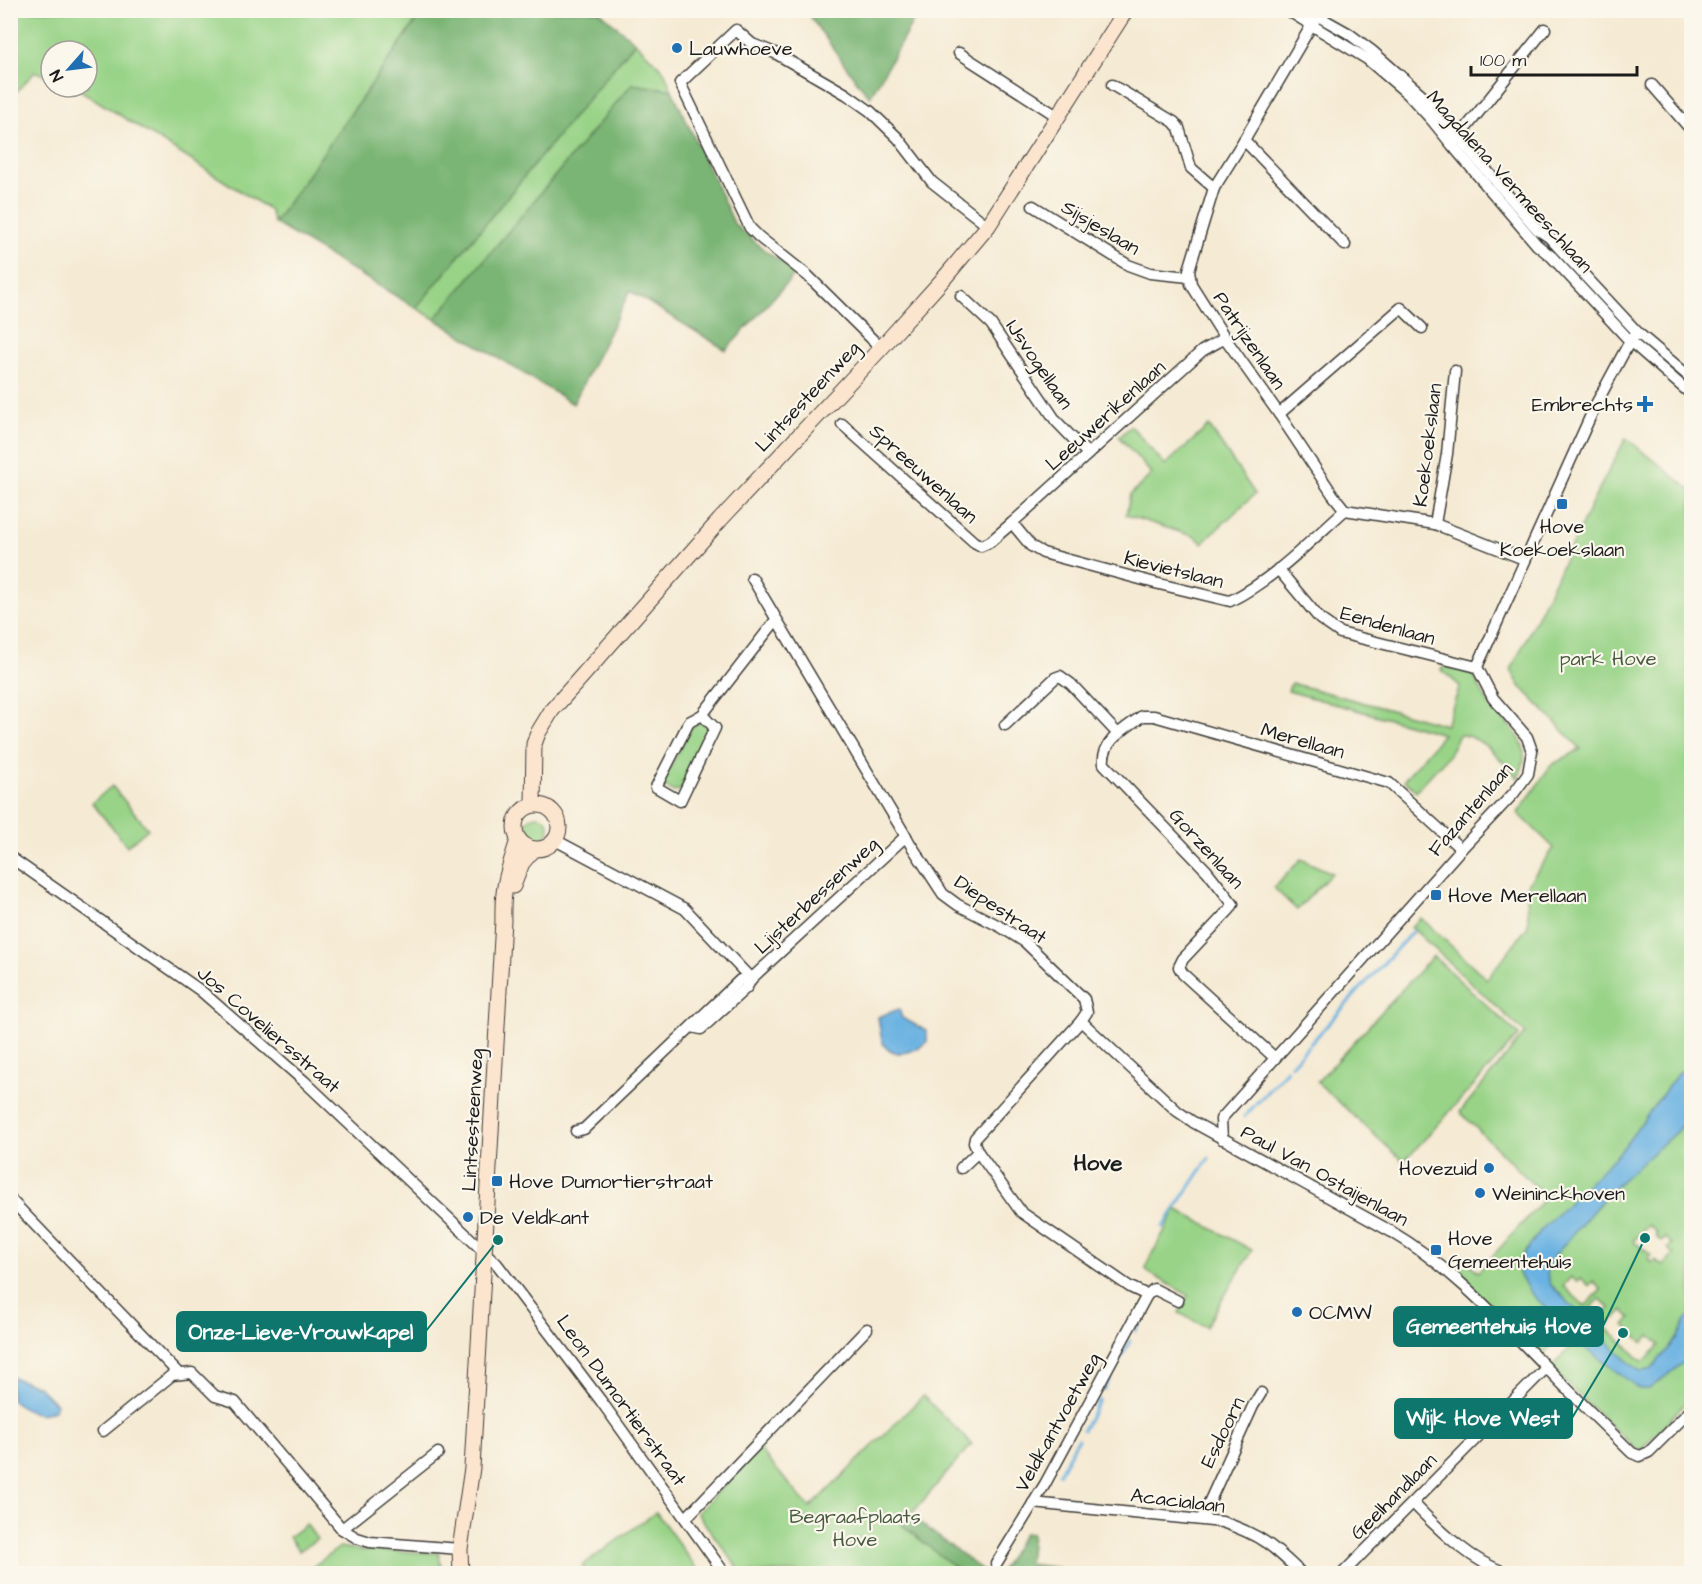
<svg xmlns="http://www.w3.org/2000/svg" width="1702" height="1584" font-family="'Architects Daughter',sans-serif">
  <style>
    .green { fill: #98d387; stroke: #5a7852; stroke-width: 1.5; fill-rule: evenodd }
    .forest { fill: #7ab574; stroke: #4b6848; stroke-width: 1.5 }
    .water { fill: #6ab2e2; stroke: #43677f; stroke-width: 1.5 }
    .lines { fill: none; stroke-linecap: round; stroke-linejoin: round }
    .stream { stroke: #6ab2e2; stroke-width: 3 }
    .street-casing { stroke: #3d3b37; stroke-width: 13 }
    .secondary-casing { stroke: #3d3b37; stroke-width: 17 }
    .street { stroke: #fff; stroke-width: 10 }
    .secondary { stroke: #fce5cf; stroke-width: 15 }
    .poi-dot { fill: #1f6fb2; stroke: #fbf7ec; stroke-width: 2 }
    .labels { text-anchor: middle; stroke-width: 4.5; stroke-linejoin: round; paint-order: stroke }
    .poi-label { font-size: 20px; fill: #1c1c1c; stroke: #fbf7ec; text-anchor: start }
    .street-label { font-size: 20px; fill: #1c1c1c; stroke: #fbf7ec }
    .park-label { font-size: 20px; fill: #475c41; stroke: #fbf7ec }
    .quarter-label { font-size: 22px; font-weight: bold; fill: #1c1c1c; stroke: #fbf7ec }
    .leader { fill: none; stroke: #0f766e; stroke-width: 2 }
    .callout-dot { fill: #0f766e; stroke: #fbf7ec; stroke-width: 2 }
    .callout { fill: #0f766e; stroke: #0f766e; stroke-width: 2 }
    .callout-label { font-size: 21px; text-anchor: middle; font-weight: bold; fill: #fff }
  </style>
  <rect width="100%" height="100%" fill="#fbf7ec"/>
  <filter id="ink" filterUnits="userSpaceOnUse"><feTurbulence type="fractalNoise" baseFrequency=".0167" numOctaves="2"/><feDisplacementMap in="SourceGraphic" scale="12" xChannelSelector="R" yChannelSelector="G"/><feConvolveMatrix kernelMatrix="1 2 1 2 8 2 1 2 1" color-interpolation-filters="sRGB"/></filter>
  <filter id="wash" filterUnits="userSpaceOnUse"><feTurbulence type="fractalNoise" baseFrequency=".008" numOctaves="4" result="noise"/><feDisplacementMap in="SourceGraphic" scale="24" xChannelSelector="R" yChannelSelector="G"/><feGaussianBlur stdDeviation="1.35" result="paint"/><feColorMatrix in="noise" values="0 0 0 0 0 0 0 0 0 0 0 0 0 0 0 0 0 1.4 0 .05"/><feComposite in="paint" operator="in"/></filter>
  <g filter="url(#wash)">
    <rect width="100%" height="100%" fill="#f5ead3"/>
    <g class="green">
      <path d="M10,11H423L274,223L270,210L75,87H87V51H51V76L35,72L11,97Z"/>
      <path d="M635,42L664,71L672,90L632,84L435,319L416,308Z"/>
      <path d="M1131,426L1165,465L1209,426L1255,494L1202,543L1196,537L1126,515L1130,495L1152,474L1119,437Z"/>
      <path d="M1626,438L1692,491L1691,1397L1639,1452L1550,1368L1610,1308L1600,1299L1540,1357L1456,1271L1464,1258L1478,1272L1546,1197L1460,1112L1525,1033L1411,927L1421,918L1487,979L1528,926L1527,885L1554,848L1518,813L1551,765L1581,749L1520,686L1511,670L1597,493ZM1649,1225L1657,1233L1655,1236L1662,1242L1666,1238L1672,1244L1668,1249L1674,1254L1662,1266L1655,1260L1652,1263L1648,1259L1651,1255L1633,1241ZM1571,1277L1577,1282L1581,1278L1589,1286L1593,1281L1601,1290L1585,1306L1563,1286ZM1623,1310L1631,1318L1625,1325L1643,1343L1650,1335L1660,1345L1643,1362L1606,1327Z"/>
      <path d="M1444,666L1474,674C1478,685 1482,694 1489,703C1509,730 1537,740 1518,778C1504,764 1480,733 1459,735L1448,756L1416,791L1404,780L1443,734L1288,691L1291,683L1446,725L1460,686L1441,670Z"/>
      <path d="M701,720L707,725L709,735L680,790L674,792L662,784L690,728Z"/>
      <path d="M112,786L148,829L127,846L92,803Z"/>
      <circle cx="537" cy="828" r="12"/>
      <path d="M1301,859L1332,873L1297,910L1274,888Z"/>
      <path d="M1433,956L1519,1035L1404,1162L1317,1082Z"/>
      <path d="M1176,1209L1252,1250L1206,1327L1179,1313L1188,1295L1149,1273L1146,1269L1147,1264Z"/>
      <path d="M923,1396L972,1444L902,1525L962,1573L741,1572L697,1513L759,1449L810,1508Z"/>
      <path d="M656,1512L700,1573H588L582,1566Z"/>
      <path d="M306,1524L317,1539L299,1551L289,1537Z"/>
      <path d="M340,1547L358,1550L439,1553L442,1573H304Z"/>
    </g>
    <g class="forest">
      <path d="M423,11H601L600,12L635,42L416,308L274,223Z"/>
      <path d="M806,11H919L870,97L858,83Z"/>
      <path d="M632,84L672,90L735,225L767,252L797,272L726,350L630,291L573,404L435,319Z"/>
      <path d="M911,1516L986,1573H962L902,1525Z"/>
      <path d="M1024,1533L1032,1534L1029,1564L1059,1568V1573H999Z"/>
    </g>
    <g class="water">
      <path d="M899,1009L902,1018L927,1031V1042C916,1051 894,1060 884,1045C880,1038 880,1026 878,1017Z"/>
      <path d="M1691,1066V1113L1677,1131L1610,1191L1551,1260L1547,1274L1550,1284L1624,1358L1640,1371L1650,1370L1677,1339L1686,1320L1691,1316V1357L1649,1389H1640L1581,1345L1529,1291L1520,1276L1518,1266L1522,1256L1541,1230L1620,1152L1678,1073Z"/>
      <path d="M11,1377L38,1386L56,1404L54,1410C36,1419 27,1409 11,1400Z"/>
    </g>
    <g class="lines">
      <g class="stream">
        <path d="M1339,34L1358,47"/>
        <path d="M1533,232L1559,257"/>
        <path d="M1291,1065L1413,931"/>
        <path d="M1244,1117L1287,1070"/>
        <path d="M1163,1227L1209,1158"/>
        <path d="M1135,1331L1143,1318"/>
        <path d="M1119,1361L1130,1341"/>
        <path d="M1104,1390L1114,1370"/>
        <path d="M1083,1430L1099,1400"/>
        <path d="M1059,1474L1078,1439"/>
      </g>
    </g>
  </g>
  <g filter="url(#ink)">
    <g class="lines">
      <g class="street-casing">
        <g id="street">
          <path d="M1287,10L1367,59L1408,94L1431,119L1452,145L1537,245L1552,257L1630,341L1692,395"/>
          <path d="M1307,10L1348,33L1372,51L1421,94L1537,229L1549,237L1638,333L1692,379"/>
          <path d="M1317,16L1244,140L1214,188L1189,270L1191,284L1225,338L1279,414L1333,495L1345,510L1435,524L1524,559"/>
          <path d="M959,53L1057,116"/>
          <path d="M1112,85L1174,122L1179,128L1191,168L1214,188"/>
          <path d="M1652,85L1692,131"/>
          <path d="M1244,140L1345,245"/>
          <path d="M1454,143L1545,29"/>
          <path d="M1033,206L1128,265L1150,273L1189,277"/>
          <path d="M961,296L991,324L1056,421L1088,454"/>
          <path d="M881,348L807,275L759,237L750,228L680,83L736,30L752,44L775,53L846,94L870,111L898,138L932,182L988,226"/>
          <path d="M1279,414L1401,308L1422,328"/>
          <path d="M842,424L974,542L981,546L990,542L1012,523L1202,351L1225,338"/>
          <path d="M1012,523L1031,546L1043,553L1155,583L1230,601C1274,579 1309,542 1345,510"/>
          <path d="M1435,524L1447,454L1455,371"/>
          <path d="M1278,569L1320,619L1340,633L1477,667"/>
          <path d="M752,578L911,845L943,894L958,905L1001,927L1025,942L1084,999L1087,1012L1081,1021L975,1138L974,1143L978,1152L1021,1212L1130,1287L1147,1295"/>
          <path d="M702,715L715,728L680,801L656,787L689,722L702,715L776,620"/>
          <path d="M1005,725L1055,678L1060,676L1071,684L1118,734"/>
          <path d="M555,840L685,909L751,979"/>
          <path d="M10,857L201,991L304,1081L497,1264L601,1401L725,1574"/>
          <path d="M1081,1021L1177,1111L1193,1122L1392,1232C1451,1267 1496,1316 1544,1365C1572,1395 1603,1424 1632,1453L1640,1456L1649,1452L1692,1409"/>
          <path d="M692,1027L701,1029L747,987L751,979L906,836"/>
          <path d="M1275,1058L1183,974L1179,967L1183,959L1230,909L1233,904L1207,871L1104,764C1101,741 1126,728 1142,716H1154L1389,783L1461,849"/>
          <path d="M576,1131L584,1129L740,980L751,979"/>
          <path d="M1222,1139L1221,1119L1461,849L1514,793L1528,774L1532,751L1527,737L1493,698L1477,667L1596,404L1630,341L1638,333"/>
          <path d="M961,1168L978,1152"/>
          <path d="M10,1199L179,1374"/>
          <path d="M103,1431L172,1375L192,1373L215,1396L235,1402L342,1529L357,1538L370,1542L460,1549"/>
          <path d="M1033,1503L1222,1522C1261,1535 1273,1546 1302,1574"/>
          <path d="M1413,1503C1440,1531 1472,1562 1509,1574"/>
          <path d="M686,1518L867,1329"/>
          <path d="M1202,1518L1253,1406L1261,1393"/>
          <path d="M342,1529L438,1453"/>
          <path d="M996,1564L1045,1484L1147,1295L1154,1289L1178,1301"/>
          <path d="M1342,1574L1546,1368"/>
        </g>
      </g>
      <g class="secondary-casing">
        <g id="secondary">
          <path d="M533,805L534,744L538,733L552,710L720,520L881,348L946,276L988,226L1126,10"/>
          <circle cx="537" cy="827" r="22"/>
          <path d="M513,886L522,863L534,849"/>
          <path d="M461,1574L460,1549L472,1468L503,920C502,886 508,872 518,840"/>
        </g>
      </g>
      <use href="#street" class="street"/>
      <use href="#secondary" class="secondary"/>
    </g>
  </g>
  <g class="poi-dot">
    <circle cx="677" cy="48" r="6"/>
    <path d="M1642 395h6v6h6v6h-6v6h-6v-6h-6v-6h6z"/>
    <rect x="1556" y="498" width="12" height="12" rx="3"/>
    <rect x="1430" y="889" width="12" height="12" rx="3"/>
    <circle cx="1489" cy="1168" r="6"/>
    <rect x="491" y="1175" width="12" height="12" rx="3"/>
    <circle cx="1480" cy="1193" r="6"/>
    <circle cx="468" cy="1217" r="6"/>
    <rect x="1430" y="1244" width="12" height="12" rx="3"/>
    <circle cx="1297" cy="1312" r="6"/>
  </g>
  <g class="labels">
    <g class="poi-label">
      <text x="689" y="55">Lauwhoeve</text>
      <text x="1633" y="411" text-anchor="end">Embrechts</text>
      <text x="1562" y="533" text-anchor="middle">Hove<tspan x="1562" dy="23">Koekoekslaan</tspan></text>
      <text x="1448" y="902">Hove Merellaan</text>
      <text x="1477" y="1175" text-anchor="end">Hovezuid</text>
      <text x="509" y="1188">Hove Dumortierstraat</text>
      <text x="1492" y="1200">Weininckhoven</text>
      <text x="480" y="1224">De Veldkant</text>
      <text x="1448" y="1245">Hove<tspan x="1448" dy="23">Gemeentehuis</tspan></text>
      <text x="1309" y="1319">OCMW</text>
    </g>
    <g class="street-label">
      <text transform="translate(1510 181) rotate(48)" y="7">Magdalena Vermeeschlaan</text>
      <text transform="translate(1101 227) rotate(31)" y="7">Sijsjeslaan</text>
      <text transform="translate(1250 340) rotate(56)" y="7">Patrijzenlaan</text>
      <text transform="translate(1040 364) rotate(56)" y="7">IJsvogellaan</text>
      <text transform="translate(807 396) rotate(-47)" y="7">Lintsesteenweg</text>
      <text transform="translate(1105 415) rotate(-42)" y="7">Leeuwerikenlaan</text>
      <text transform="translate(1427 445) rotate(-83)" y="7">Koekoekslaan</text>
      <text transform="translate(924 473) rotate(42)" y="7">Spreeuwenlaan</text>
      <text transform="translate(1174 569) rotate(14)" y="7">Kievietslaan</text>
      <text transform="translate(1388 625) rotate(16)" y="7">Eendenlaan</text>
      <text transform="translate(1303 740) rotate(16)" y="7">Merellaan</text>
      <text transform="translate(1470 809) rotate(-49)" y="7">Fazantenlaan</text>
      <text transform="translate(1207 848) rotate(48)" y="7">Gorzenlaan</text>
      <text transform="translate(816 895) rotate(-43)" y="7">Lijsterbessenweg</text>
      <text transform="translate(1001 909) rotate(34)" y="7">Diepestraat</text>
      <text transform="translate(269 1029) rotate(41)" y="7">Jos Coveliersstraat</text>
      <text transform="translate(472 1120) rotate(-87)" y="7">Lintsesteenweg</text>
      <text transform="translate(1325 1175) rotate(29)" y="7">Paul Van Ostaijenlaan</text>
      <text transform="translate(622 1400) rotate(54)" y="7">Leon Dumortierstraat</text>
      <text transform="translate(1057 1422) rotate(-61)" y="7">Veldkantvoetweg</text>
      <text transform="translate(1222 1432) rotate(-64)" y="7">Esdoorn</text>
      <text transform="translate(1393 1496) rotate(-45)" y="7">Geelhandlaan</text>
      <text transform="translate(1178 1500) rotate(7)" y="7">Acacialaan</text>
    </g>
    <g class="park-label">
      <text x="1608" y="665">park Hove</text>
      <text x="855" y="1523">Begraafplaats<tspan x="855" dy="23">Hove</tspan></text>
    </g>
    <g class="quarter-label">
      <text x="1098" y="1170">Hove</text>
    </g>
  </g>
  <path class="leader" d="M1645 1238L1603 1326M498 1240L426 1331M1623 1333L1572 1418"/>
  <g class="callout-dot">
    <circle cx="1645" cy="1238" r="6"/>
    <circle cx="498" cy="1240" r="6"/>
    <circle cx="1623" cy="1333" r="6"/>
  </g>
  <g class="callout">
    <rect x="1394" y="1307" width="209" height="39" rx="6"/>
    <rect x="177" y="1312" width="249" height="39" rx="6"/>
    <rect x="1395" y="1399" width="177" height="39" rx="6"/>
  </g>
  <g class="callout-label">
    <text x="1499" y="1333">Gemeentehuis Hove</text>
    <text x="301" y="1339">Onze-Lieve-Vrouwkapel</text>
    <text x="1483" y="1425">Wijk Hove West</text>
  </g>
  <rect width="1702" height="1584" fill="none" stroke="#fbf7ec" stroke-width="36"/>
  <g transform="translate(69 69) rotate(242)"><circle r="28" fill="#fbf7ec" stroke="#a29f99" stroke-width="1.5"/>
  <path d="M0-4.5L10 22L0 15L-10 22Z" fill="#1f6fb2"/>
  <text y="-9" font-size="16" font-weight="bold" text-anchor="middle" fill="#1c1c1c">N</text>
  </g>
  <path d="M1471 66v9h166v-9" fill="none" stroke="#1c1c1c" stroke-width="3"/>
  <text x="1480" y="66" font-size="18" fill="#1c1c1c" stroke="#fbf7ec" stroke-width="4.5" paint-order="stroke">100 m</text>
</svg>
